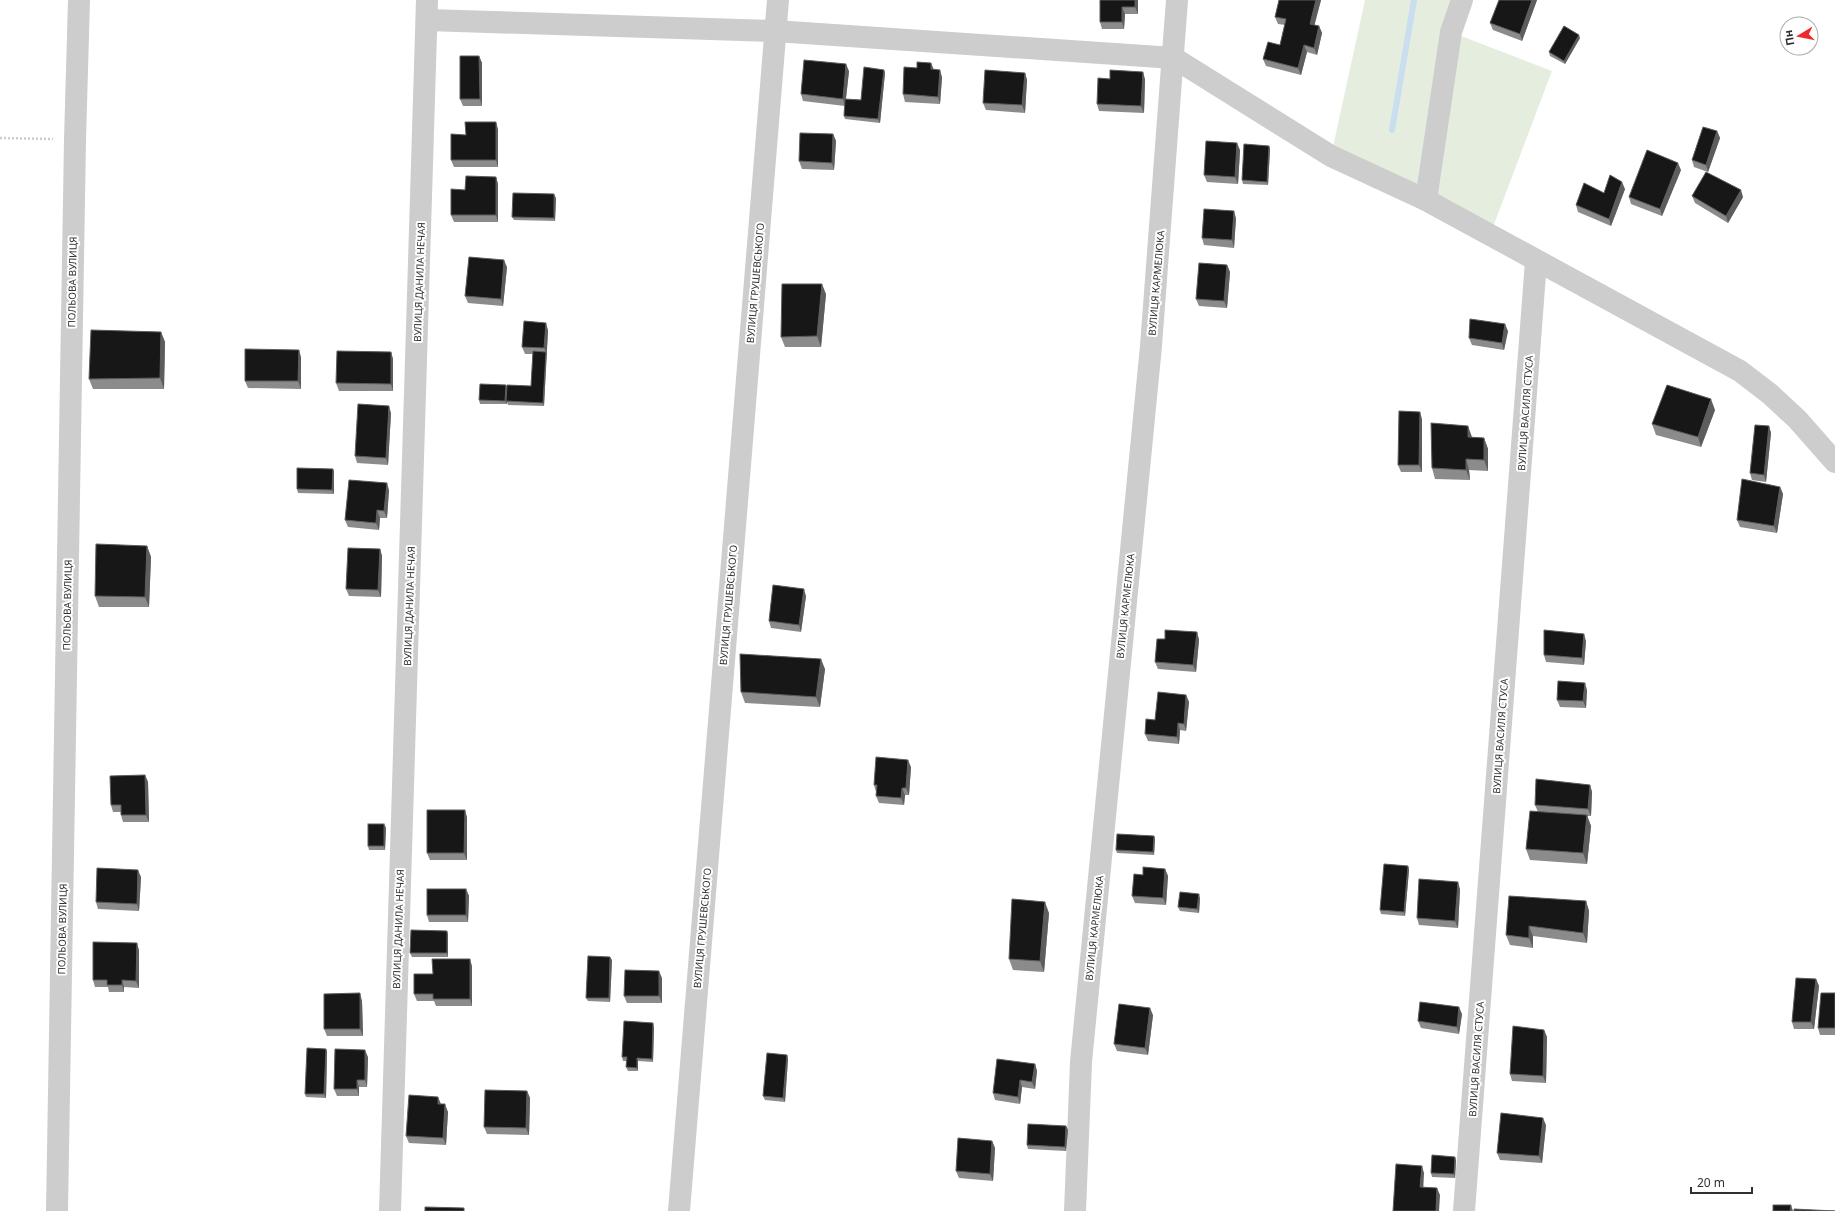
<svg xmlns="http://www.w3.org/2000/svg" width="1835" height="1211" font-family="'Noto Sans',sans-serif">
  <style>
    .green { fill: #e5eede }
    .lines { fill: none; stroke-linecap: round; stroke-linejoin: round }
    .stream { stroke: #c9deee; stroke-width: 6 }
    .path { stroke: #cdcdcd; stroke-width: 2.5; stroke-dasharray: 2 2; stroke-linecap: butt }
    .street { stroke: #cdcdcd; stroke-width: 22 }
    .wall { fill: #8b8b8b }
    .shaded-wall { fill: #5d5d5d }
    .building { fill: #171717; stroke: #5d5d5d }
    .labels { text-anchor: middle; stroke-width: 4; stroke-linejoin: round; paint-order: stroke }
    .street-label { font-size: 10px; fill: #303030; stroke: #fff }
  </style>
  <rect width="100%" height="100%" fill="#fff"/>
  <path class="green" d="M1365,0H1462L1451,32L1552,71L1490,235L1331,156Z"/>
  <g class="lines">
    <path class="stream" d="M1392,130L1414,0"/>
    <path class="path" d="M0,138L53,139"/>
    <g class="street">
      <path d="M427,20L775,31L1174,58L1331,156L1426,200L1740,371L1770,394L1797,419L1835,462"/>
      <path d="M1426,200L1451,32L1462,0"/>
      <path d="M57,1211L75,140L79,0"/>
      <path d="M390,1211L427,0"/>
      <path d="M679,1211L778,0"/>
      <path d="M1075,1211L1081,1062L1151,346L1177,0"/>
      <path d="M1464,1211L1536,261"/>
    </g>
  </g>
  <g class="wall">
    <path d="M1100,0H1138V14H1125L1124,29H1102L1100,22Z"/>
    <path d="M1279,0H1321L1314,25L1319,26L1322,33L1317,55L1307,52L1301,75L1266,66L1263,59L1280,45L1285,25L1278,24L1275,17Z"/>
    <path d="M1537,0L1522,41L1493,30L1490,23Z"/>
    <path d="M1580,38L1565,64L1550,56L1549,52Z"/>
    <path d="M479,56L482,63V106H463L460,99Z"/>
    <path d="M931,63L933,69L942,77L940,104L905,102L903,94L917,68Z"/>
    <path d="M884,70L885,73L880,123L845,119L844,116L845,106L803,101L801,94L849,71L846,99L861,100Z"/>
    <path d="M1025,73L1027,80L1025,113L986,110L983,103Z"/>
    <path d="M1145,79L1144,113L1099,111L1097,104Z"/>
    <path d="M498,129V167H454L451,160L466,135Z"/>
    <path d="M1717,131L1720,138L1708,172L1694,167L1692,160Z"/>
    <path d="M833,134L836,141L834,170L802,169L799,161Z"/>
    <path d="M1269,146L1270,149L1268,185L1243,184L1242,180Z"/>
    <path d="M1240,150L1238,184L1207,182L1204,175Z"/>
    <path d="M1681,170L1662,216L1631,204L1629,197Z"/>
    <path d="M496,177L498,184V222H454L451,215L465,190Z"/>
    <path d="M1625,189L1611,226L1578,212L1576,205L1604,193Z"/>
    <path d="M1692,196L1743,197L1728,223L1695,203Z"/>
    <path d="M556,198L555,221L514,220L512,217Z"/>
    <path d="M1236,218L1234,248L1204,245L1202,238Z"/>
    <path d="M1227,265L1230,272L1227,308L1199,306L1196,299Z"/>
    <path d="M507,267L503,306L468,303L465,296Z"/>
    <path d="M826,294L821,347H785L781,337Z"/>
    <path d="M548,330L544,406L508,405L507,402V404H480L479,400L506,385L507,389L531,386L533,354H525L522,347Z"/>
    <path d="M1508,331L1504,350L1472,345L1469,338Z"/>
    <path d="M161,332L165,342L164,389H93L89,379Z"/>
    <path d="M391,352L393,359V391H339L336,383Z"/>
    <path d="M301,357V389L248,388L245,381Z"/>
    <path d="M1715,410L1701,447L1656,435L1652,424Z"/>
    <path d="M391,413L388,465L357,463L355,456Z"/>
    <path d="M1422,419V472H1401L1398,465Z"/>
    <path d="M1769,426L1771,433L1766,482L1752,480L1750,473Z"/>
    <path d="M1472,437L1484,438L1488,449V471L1469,470L1470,480L1435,479L1432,468Z"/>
    <path d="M333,469L334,472V494L298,493L297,489Z"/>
    <path d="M1780,487L1783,494L1777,533L1740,527L1737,520Z"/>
    <path d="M389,490L387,518H380L379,530L348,527L345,520Z"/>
    <path d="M147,546L151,557L149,607H99L95,596Z"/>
    <path d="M380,549L382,556L381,597L349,596L346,589Z"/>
    <path d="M806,596L801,632L771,628L769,621Z"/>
    <path d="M1197,632L1199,640L1196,672L1158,669L1155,662L1165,639Z"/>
    <path d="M1586,641L1584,665L1546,662L1544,655Z"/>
    <path d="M825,669L820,707L745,703L741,692Z"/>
    <path d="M1587,690L1586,708L1560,707L1557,700Z"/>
    <path d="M1186,695L1189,702L1186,731L1180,730L1179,744L1148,741L1145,734L1155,720Z"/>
    <path d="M911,767L909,795H905L904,805L879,803L876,796V792L874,785Z"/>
    <path d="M145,775L148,782L149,822H123L121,815V812H113L111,805Z"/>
    <path d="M1590,785L1592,792L1591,816H1587L1591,826L1587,864L1530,860L1526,849L1538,812L1535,805Z"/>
    <path d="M467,817V860H430L427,853Z"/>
    <path d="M384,824L386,828L385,850H369L368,846Z"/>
    <path d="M1154,836L1155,839L1154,855L1117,853L1116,850Z"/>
    <path d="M1408,866L1409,870L1405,916L1381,914L1380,910Z"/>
    <path d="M1165,869L1168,876L1166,905L1135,903L1132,896L1143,875Z"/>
    <path d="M141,877L139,911L98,909L96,902Z"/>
    <path d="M466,889L469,896L468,922H429L427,915Z"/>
    <path d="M1460,889L1458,928L1419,925L1417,918Z"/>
    <path d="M1200,898L1199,913L1180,911L1178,907Z"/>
    <path d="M1586,901L1589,911L1587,943L1533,936V948L1510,945L1506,935Z"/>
    <path d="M1049,913L1044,972L1013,970L1009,959Z"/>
    <path d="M448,934V957H412L410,953Z"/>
    <path d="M139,950V988L124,987V992H109L108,987H95L93,980Z"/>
    <path d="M612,960L610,1002L588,1001L586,998Z"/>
    <path d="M472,966V1006H436L434,1001H417L414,994Z"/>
    <path d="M662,978V1003H627L624,996Z"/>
    <path d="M1816,979L1819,986L1814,1029H1794L1792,1022Z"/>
    <path d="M1835,993V1035H1820L1818,1028Z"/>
    <path d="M362,1001L363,1036H327L324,1029Z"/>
    <path d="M1462,1014L1459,1034L1421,1028L1418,1021Z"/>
    <path d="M1153,1015L1148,1055L1117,1051L1114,1044Z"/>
    <path d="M654,1027L653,1062L638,1061V1071H628L626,1067L627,1061H623L622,1057Z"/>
    <path d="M1544,1030L1547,1037L1546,1083L1512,1081L1510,1074Z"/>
    <path d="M326,1049L327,1052L326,1098L306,1097L305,1094Z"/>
    <path d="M787,1055L788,1059L785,1102L765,1100L763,1096Z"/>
    <path d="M368,1057L367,1087H359V1096H337L334,1089Z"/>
    <path d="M1035,1064L1037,1071L1035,1089L1022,1087L1020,1104L995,1100L993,1093Z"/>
    <path d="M527,1091L530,1098L529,1135L487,1134L484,1127Z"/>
    <path d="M441,1104L448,1112L446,1145L409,1143L406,1136Z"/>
    <path d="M1546,1125L1542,1163L1500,1160L1497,1153Z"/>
    <path d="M1066,1126L1068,1130L1066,1151L1028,1149L1027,1145Z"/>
    <path d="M992,1141L995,1148L993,1181L959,1178L956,1171Z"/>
    <path d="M1456,1160L1455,1178L1432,1177L1431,1173Z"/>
  </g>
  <g class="shaded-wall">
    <path d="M1135,0H1138V14L1135,7Z"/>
    <path d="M1316,0H1321L1313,31L1310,24Z"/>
    <path d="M1532,0H1537L1522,41L1520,34Z"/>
    <path d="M1122,7L1125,14L1124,29L1122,22Z"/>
    <path d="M1319,26L1322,33L1317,55L1314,48Z"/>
    <path d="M1579,35L1580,38L1565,64L1564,61Z"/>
    <path d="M1304,45L1307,52L1301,75L1298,68Z"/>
    <path d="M479,56L482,63V106L480,99Z"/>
    <path d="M931,63L934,70L931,69Z"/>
    <path d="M846,64L849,71L845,106L843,99Z"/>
    <path d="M884,70L885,73L880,123L878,119Z"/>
    <path d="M940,70L942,77L940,104L938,97Z"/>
    <path d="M1143,72L1145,79L1144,113L1141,106Z"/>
    <path d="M1025,73L1027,80L1025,113L1022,105Z"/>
    <path d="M496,122L498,129V167L496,160Z"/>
    <path d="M1717,131L1720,138L1708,172L1706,165Z"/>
    <path d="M833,134L836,141L834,170L832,163Z"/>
    <path d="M1237,143L1240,150L1238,184L1235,177Z"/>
    <path d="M1269,146L1270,149L1268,185L1267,182Z"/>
    <path d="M1678,163L1681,170L1662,216L1660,209Z"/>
    <path d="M496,177L498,184V222L496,215Z"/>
    <path d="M1622,182L1625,189L1611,226L1609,219Z"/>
    <path d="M1741,190L1743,197L1728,223L1726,216Z"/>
    <path d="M554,194L556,198L555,221L554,218Z"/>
    <path d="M1234,211L1236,218L1234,248L1232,240Z"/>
    <path d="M504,260L507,267L503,306L501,299Z"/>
    <path d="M1227,265L1230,272L1227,308L1224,301Z"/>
    <path d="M822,284L826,294L821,347L817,336Z"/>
    <path d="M546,323L548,330L544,406L543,403L546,352L544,348Z"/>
    <path d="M1505,324L1508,331L1504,350L1502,343Z"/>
    <path d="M161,332L165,342L164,389L160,378Z"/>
    <path d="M299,350L301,357V389L298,381Z"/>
    <path d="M391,352L393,359V391L391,384Z"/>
    <path d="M506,385L507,389V404L505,401Z"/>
    <path d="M1711,399L1715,410L1701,447L1698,437Z"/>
    <path d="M389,406L391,413L388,465L386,458Z"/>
    <path d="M1420,412L1422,419V472L1419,465Z"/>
    <path d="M1468,426L1472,437L1471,447L1468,437Z"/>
    <path d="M1769,426L1771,433L1766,482L1764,475Z"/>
    <path d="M1484,438L1488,449V471L1484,460Z"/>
    <path d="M1466,459L1469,470L1470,480L1466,470Z"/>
    <path d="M333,469L334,472V494L332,490Z"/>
    <path d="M387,483L389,490L387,518L384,511Z"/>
    <path d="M1780,487L1783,494L1777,533L1774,526Z"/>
    <path d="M377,510L380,518L379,530L376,523Z"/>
    <path d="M147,546L151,557L149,607L145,597Z"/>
    <path d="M380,549L382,556L381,597L378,590Z"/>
    <path d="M804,589L806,596L801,632L799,625Z"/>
    <path d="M1197,632L1199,640L1196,672L1193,665Z"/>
    <path d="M1584,634L1586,641L1584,665L1582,658Z"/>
    <path d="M821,659L825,669L820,707L816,697Z"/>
    <path d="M1585,683L1587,690L1586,708L1583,701Z"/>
    <path d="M1186,695L1189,702L1186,731L1184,724Z"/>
    <path d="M1178,723L1180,730L1179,744L1177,737Z"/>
    <path d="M908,760L911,767L909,795L906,788Z"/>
    <path d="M145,775L148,782L149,822L146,815Z"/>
    <path d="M1590,785L1592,792L1591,816L1588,809Z"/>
    <path d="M902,788L905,795L904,805L901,798Z"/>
    <path d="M465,810L467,817V860L464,853Z"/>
    <path d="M1587,815L1591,826L1587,864L1583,853Z"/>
    <path d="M384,824L386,828L385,850L384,846Z"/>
    <path d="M1154,836L1155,839L1154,855L1153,852Z"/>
    <path d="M1408,866L1409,870L1405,916L1404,912Z"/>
    <path d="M1165,869L1168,876L1166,905L1163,898Z"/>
    <path d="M138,870L141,877L139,911L137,904Z"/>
    <path d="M1458,882L1460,889L1458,928L1455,921Z"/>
    <path d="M466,889L469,896L468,922L466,915Z"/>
    <path d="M1199,894L1200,898L1199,913L1197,909Z"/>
    <path d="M1586,901L1589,911L1587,943L1583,933Z"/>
    <path d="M1045,902L1049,913L1044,972L1040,961Z"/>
    <path d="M1529,926L1533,936V948L1529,938Z"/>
    <path d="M447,931L448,934V957L447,953Z"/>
    <path d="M137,943L139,950V988L136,981Z"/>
    <path d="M610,957L612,960L610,1002L609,998Z"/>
    <path d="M470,959L472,966V1006L470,999Z"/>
    <path d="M659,971L662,978V1003L659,996Z"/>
    <path d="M1816,979L1819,986L1814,1029L1811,1022Z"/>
    <path d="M122,980L124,987V992L122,985Z"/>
    <path d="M360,993L362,1001L363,1036L360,1029Z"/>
    <path d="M1459,1007L1462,1014L1459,1034L1457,1027Z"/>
    <path d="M1150,1008L1153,1015L1148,1055L1145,1048Z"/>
    <path d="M653,1023L654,1027L653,1062L652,1059Z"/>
    <path d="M1544,1030L1547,1037L1546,1083L1543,1076Z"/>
    <path d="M326,1049L327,1052L326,1098L324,1094Z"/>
    <path d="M365,1050L368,1057L367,1087L365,1080Z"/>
    <path d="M787,1055L788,1059L785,1102L783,1098Z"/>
    <path d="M637,1058L638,1061V1071L637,1068Z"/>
    <path d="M1035,1064L1037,1071L1035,1089L1032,1082Z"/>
    <path d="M357,1080L359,1087V1096L357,1089Z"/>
    <path d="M1020,1080L1022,1087L1020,1104L1018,1097Z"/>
    <path d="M527,1091L530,1098L529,1135L526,1128Z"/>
    <path d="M438,1097L441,1104L440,1111L438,1104Z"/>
    <path d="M445,1104L448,1112L446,1145L443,1138Z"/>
    <path d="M1543,1118L1546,1125L1542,1163L1539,1156Z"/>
    <path d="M1066,1126L1068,1130L1066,1151L1065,1147Z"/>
    <path d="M992,1141L995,1148L993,1181L990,1174Z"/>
    <path d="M1455,1157L1456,1160L1455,1178L1454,1174Z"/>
    <path d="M1422,1166L1424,1173L1423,1194L1420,1187Z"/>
    <path d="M1437,1188L1440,1195L1439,1211H1436Z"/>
    <path d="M1791,1205L1793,1211H1790Z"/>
  </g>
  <g class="building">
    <path d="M1100,0H1135V7H1122V22H1100Z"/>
    <path d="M1279,0H1316L1310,24L1319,26L1314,48L1304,45L1298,68L1263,59L1268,42L1280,45L1286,19L1275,17Z"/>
    <path d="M1499,0H1532L1520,34L1490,23Z"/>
    <path d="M1564,26L1579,35L1564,61L1549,52Z"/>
    <path d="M460,56H479L480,99H460Z"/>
    <path d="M804,60L846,64L843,99L801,94Z"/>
    <path d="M917,62L931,63V69L940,70L938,97L903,94L904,67L917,68Z"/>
    <path d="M864,67L884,70L878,119L844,116L845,99L861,100Z"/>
    <path d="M985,70L1025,73L1022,105L983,103Z"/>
    <path d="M1110,70L1143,72L1141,106L1097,104L1098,78L1110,79Z"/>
    <path d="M465,122H496V160H451V134L466,135Z"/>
    <path d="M1703,127L1717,131L1706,165L1692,160Z"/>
    <path d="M800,133L833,134L832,163L799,161Z"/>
    <path d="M1206,141L1237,143L1235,177L1204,175Z"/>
    <path d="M1244,144L1269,146L1267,182L1242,180Z"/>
    <path d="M1647,150L1678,163L1660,209L1629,197Z"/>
    <path d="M1706,172L1741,190L1726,216L1692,196Z"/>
    <path d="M1610,175L1622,182L1609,219L1576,205L1584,183L1604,193Z"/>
    <path d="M466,176L496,177V215H451V189L465,190Z"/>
    <path d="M513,193L554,194V218L512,217Z"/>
    <path d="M1204,209L1234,211L1232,240L1202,238Z"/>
    <path d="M469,257L504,260L501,299L465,296Z"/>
    <path d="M1199,263L1227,265L1224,301L1196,299Z"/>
    <path d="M782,284H822L817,336L781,337Z"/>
    <path d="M1470,319L1505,324L1502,343L1469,338Z"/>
    <path d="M524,321L546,323L544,348L522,347Z"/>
    <path d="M91,330L161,332L160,378L89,379Z"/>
    <path d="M245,349L299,350L298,381H245Z"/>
    <path d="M337,351L391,352V384L336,383Z"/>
    <path d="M533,351L546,352L543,403L506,401L507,385L531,386Z"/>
    <path d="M480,384L506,385L505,401L479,400Z"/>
    <path d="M1667,385L1711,399L1698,437L1652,424Z"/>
    <path d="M358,404L389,406L386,458L355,456Z"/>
    <path d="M1399,411L1420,412L1419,465H1398Z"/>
    <path d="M1431,423L1468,426V437L1484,438V460L1466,459V470L1432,468Z"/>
    <path d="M1755,425L1769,426L1764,475L1750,473Z"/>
    <path d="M297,468L333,469L332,490L297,489Z"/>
    <path d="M1742,479L1780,487L1774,526L1737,520Z"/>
    <path d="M349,480L387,483L384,511L377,510L376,523L345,520Z"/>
    <path d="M96,544L147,546L145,597L95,596Z"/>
    <path d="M348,548L380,549L378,590L346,589Z"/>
    <path d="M773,585L804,589L799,625L769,621Z"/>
    <path d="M1165,630L1197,632L1193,665L1155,662L1157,639H1165Z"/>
    <path d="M1544,630L1584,634L1582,658L1544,655Z"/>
    <path d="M740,654L821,659L816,697L741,692Z"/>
    <path d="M1558,681L1585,683L1583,701L1557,700Z"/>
    <path d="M1158,692L1186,695L1184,724L1178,723L1177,737L1145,734L1146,719L1155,720Z"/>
    <path d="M876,757L908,760L906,788H902L901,798L876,796L877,785H874Z"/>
    <path d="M145,775L146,815H121V805H111L110,776Z"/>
    <path d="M1536,779L1590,785L1588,809L1535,805Z"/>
    <path d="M427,810H465L464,853H427Z"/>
    <path d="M1530,811L1587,815L1583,853L1526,849Z"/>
    <rect x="368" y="824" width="16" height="22"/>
    <path d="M1117,834L1154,836L1153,852L1116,850Z"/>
    <path d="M1384,864L1408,866L1404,912L1380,910Z"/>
    <path d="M1143,867L1165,869L1163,898L1132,896L1134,874L1143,875Z"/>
    <path d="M97,868L138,870L137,904L96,902Z"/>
    <path d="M1419,879L1458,882L1455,921L1417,918Z"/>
    <rect x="427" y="889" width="39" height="26"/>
    <path d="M1180,892L1199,894L1197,909L1178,907Z"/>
    <path d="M1509,896L1586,901L1583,933L1529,926V938L1506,935Z"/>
    <path d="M1012,899L1045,902L1040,961L1009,959Z"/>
    <path d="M411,930L447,931V953H410Z"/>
    <path d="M93,942L137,943L136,981L122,980V985H107V980H93Z"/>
    <path d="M588,956L610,957L609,998H586Z"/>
    <path d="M432,959H470V999H433V994H414V974H433Z"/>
    <path d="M625,970L659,971V996H624Z"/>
    <path d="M1796,978L1816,979L1811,1022H1792Z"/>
    <path d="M360,993V1029H324V994Z"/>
    <path d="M1821,993H1835V1028H1818Z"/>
    <path d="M1420,1002L1459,1007L1457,1027L1418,1021Z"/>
    <path d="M1119,1004L1150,1008L1145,1048L1114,1044Z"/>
    <path d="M624,1021L653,1023L652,1059L637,1058V1068L626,1067L627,1057H622Z"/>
    <path d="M1513,1026L1544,1030L1543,1076L1510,1074Z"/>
    <path d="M307,1048L326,1049L324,1094H305Z"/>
    <path d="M335,1049L365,1050V1080H357V1089H334Z"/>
    <path d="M767,1053L787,1055L783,1098L763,1096Z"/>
    <path d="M997,1059L1035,1064L1032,1082L1020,1080L1018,1097L993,1093Z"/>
    <path d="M485,1090L527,1091L526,1128L484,1127Z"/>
    <path d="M409,1095L438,1097V1104H445L443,1138L406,1136Z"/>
    <path d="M1501,1113L1543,1118L1539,1156L1497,1153Z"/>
    <path d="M1028,1124L1066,1126L1065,1147L1027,1145Z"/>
    <path d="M958,1138L992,1141L990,1174L956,1171Z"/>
    <path d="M1432,1155L1455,1157L1454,1174L1431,1173Z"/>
    <path d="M1396,1164L1422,1166L1420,1187L1437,1188L1436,1211H1393Z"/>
    <path d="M1773,1205H1791L1790,1211H1773Z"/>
    <path d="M425,1207L464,1208V1211H425Z"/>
    <path d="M1794,1209L1835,1211H1794Z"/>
  </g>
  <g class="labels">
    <g class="street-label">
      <text transform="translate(72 282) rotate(-89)" y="4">ПОЛЬОВА ВУЛИЦЯ</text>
      <text transform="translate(419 282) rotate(-88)" y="4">ВУЛИЦЯ ДАНИЛА НЕЧАЯ</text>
      <text transform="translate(755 283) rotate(-85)" y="4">ВУЛИЦЯ ГРУШЕВСЬКОГО</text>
      <text transform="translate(1156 283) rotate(-85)" y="4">ВУЛИЦЯ КАРМЕЛЮКА</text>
      <text transform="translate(1525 413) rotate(-86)" y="4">ВУЛИЦЯ ВАСИЛЯ СТУСА</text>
      <text transform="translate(67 605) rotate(-89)" y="4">ПОЛЬОВА ВУЛИЦЯ</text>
      <text transform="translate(728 605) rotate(-85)" y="4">ВУЛИЦЯ ГРУШЕВСЬКОГО</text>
      <text transform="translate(409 606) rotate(-88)" y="4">ВУЛИЦЯ ДАНИЛА НЕЧАЯ</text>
      <text transform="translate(1125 606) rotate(-84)" y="4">ВУЛИЦЯ КАРМЕЛЮКА</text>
      <text transform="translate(1500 736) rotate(-86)" y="4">ВУЛИЦЯ ВАСИЛЯ СТУСА</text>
      <text transform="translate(702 928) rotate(-85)" y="4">ВУЛИЦЯ ГРУШЕВСЬКОГО</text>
      <text transform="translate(1094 928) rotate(-84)" y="4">ВУЛИЦЯ КАРМЕЛЮКА</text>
      <text transform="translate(62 929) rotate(-89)" y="4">ПОЛЬОВА ВУЛИЦЯ</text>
      <text transform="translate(398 929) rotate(-88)" y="4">ВУЛИЦЯ ДАНИЛА НЕЧАЯ</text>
      <text transform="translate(1476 1059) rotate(-86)" y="4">ВУЛИЦЯ ВАСИЛЯ СТУСА</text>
    </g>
  </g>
  <g transform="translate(1799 36) rotate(260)"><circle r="19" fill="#ffffff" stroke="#acacac"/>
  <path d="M0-3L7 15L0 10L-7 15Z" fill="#ef2b2e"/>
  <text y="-6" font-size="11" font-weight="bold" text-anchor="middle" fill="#303030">Пн</text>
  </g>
  <path d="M1691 1187v6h61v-6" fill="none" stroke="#303030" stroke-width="2"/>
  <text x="1697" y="1187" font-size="12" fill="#303030" stroke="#ffffff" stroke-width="3" paint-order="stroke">20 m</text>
</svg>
